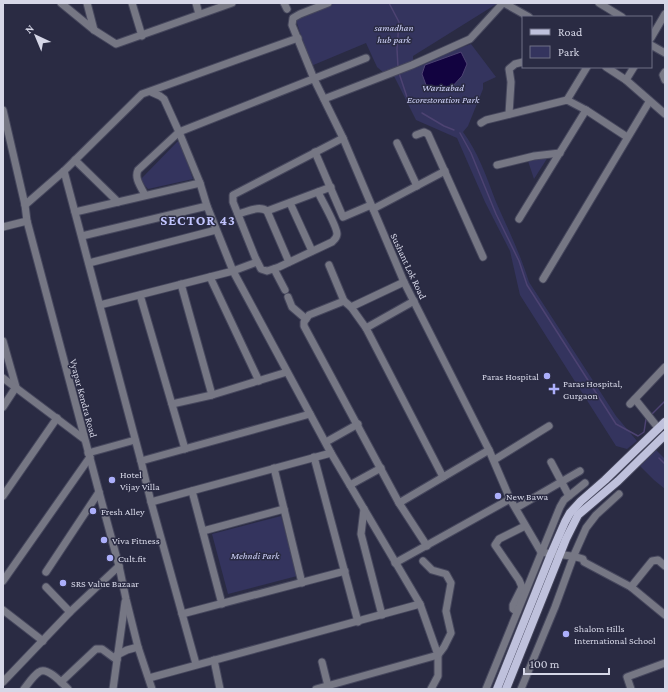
<svg xmlns="http://www.w3.org/2000/svg" width="668" height="692" font-family="'Crimson Pro',serif">
  <style>
    .green { fill: #34345e }
    .water { fill: #120340; stroke: #4d4372 }
    .lines { fill: none; stroke-linecap: round; stroke-linejoin: round }
    .stream { stroke: #4d4372; stroke-width: 1.5 }
    .minor-casing { stroke: #46475d; stroke-width: 9 }
    .major-casing { stroke: #46475d; stroke-width: 10 }
    .minor { stroke: #767784; stroke-width: 7 }
    .major { stroke: #bfc1dc; stroke-width: 8 }
    .poi-dot { fill: #acaffb; stroke: #2a2b43; stroke-width: 1.5 }
    .labels { text-anchor: middle; stroke-width: 3; stroke-linejoin: round; paint-order: stroke }
    .park-label { font-size: 10px; font-style: italic; fill: #d0d3fa; stroke: #2a2b43 }
    .street-label { font-size: 10px; fill: #d6d7e7; stroke: #2a2b43 }
    .poi-label { font-size: 10px; fill: #d6d7e7; stroke: #2a2b43; text-anchor: start }
    .district-label { font-size: 14px; font-weight: bold; letter-spacing: 1px; fill: #c2c5ff; stroke: #2a2b43 }
  </style>
  <rect width="100%" height="100%" fill="#2a2b43"/>
  <g class="green">
    <path d="M328,3H498L413,56V62L398,71L471,44L496,77L483,83V89L468,126L463,132C478,152 487,178 496,202C508,229 520,253 529,282L616,416L637,441L627,449L616,446L520,295L510,251L485,202L457,138L416,120L391,70L384,73L377,67L366,43L311,66L296,20Z"/>
    <path d="M179,140L193,179L148,189L140,180Z"/>
    <path d="M548,157L534,179L528,161Z"/>
    <path d="M656,450L665,459V489L654,480L640,466Z"/>
    <path d="M281,516L297,576L228,594L212,534Z"/>
  </g>
  <path class="water" d="M461,52L467,64L462,76L450,89L434,91L426,85L422,74L425,65Z"/>
  <g class="lines">
    <g class="stream">
      <path d="M389,3L399,22L397,49L398,67"/>
      <path d="M399,73L407,97"/>
      <path d="M422,113L444,126L454,130"/>
      <path d="M460,133L471,153L496,214L519,261L527,285L616,424L638,436L644,432L646,419"/>
      <path d="M651,415L665,401"/>
      <path d="M659,458L665,464"/>
    </g>
    <g class="minor-casing">
      <g id="minor">
        <path d="M61,3L94,30L116,44L232,3"/>
        <path d="M87,3L94,30"/>
        <path d="M132,3L142,36"/>
        <path d="M196,3L199,14"/>
        <path d="M284,3L287,9"/>
        <path d="M328,3L300,14L293,18L292,25L314,79L343,138L404,282L489,450L510,499L541,552C555,555 569,554 583,559L584,562L631,587L665,615"/>
        <path d="M504,3L529,17"/>
        <path d="M599,3L622,17"/>
        <path d="M651,38L665,14"/>
        <path d="M651,45L665,53"/>
        <path d="M606,67L626,80L665,114"/>
        <path d="M665,72L663,75L665,80"/>
        <path d="M626,80L634,67"/>
        <path d="M151,92L160,96L164,99L179,132L200,183L207,206L233,271L331,453L420,604L438,655V676L431,689"/>
        <path d="M324,99L412,65L470,39L503,3"/>
        <path d="M567,100L587,67"/>
        <path d="M3,110L25,205L27,221L99,492L119,566L126,599L138,647L152,689"/>
        <path d="M509,114L511,82L509,69L515,64L523,62"/>
        <path d="M481,123L486,120L567,100L586,110L627,137"/>
        <path d="M416,135L424,132L428,134L483,257"/>
        <path d="M397,143L417,186"/>
        <path d="M315,152L343,217L371,205"/>
        <path d="M75,160L118,202"/>
        <path d="M497,165L534,156L560,153"/>
        <path d="M64,171L141,461L151,502L196,664"/>
        <path d="M318,192C322,201 337,226 337,234C337,238 334,240 332,242L279,267L267,271L261,269L255,257L233,202V195L343,138"/>
        <path d="M145,195C141,187 134,178 138,170L179,132L366,58"/>
        <path d="M290,203L312,251"/>
        <path d="M25,205L64,171L142,94L298,38"/>
        <path d="M373,209L445,171"/>
        <path d="M267,211L331,187"/>
        <path d="M75,212L200,183"/>
        <path d="M238,214C247,212 259,205 267,211L289,262"/>
        <path d="M519,219L586,110"/>
        <path d="M3,227L27,221"/>
        <path d="M82,236L207,206"/>
        <path d="M89,263L216,230"/>
        <path d="M329,265L344,301L309,315L304,322V326L399,503L427,546"/>
        <path d="M274,269L285,290"/>
        <path d="M210,277L259,381"/>
        <path d="M543,279L649,102"/>
        <path d="M181,284L212,395"/>
        <path d="M140,295L185,449"/>
        <path d="M288,297L292,307L306,319"/>
        <path d="M344,301L351,307L366,328L443,477"/>
        <path d="M100,305L233,271L257,262"/>
        <path d="M351,307L404,282"/>
        <path d="M366,328L414,301"/>
        <path d="M3,341L16,387L3,407"/>
        <path d="M3,378L84,439"/>
        <path d="M635,399L659,429"/>
        <path d="M172,404L212,395L287,372"/>
        <path d="M630,404L665,367"/>
        <path d="M326,442L358,424"/>
        <path d="M88,453L135,440"/>
        <path d="M314,457L358,622"/>
        <path d="M494,460L549,426"/>
        <path d="M141,461L310,414"/>
        <path d="M551,462L569,496"/>
        <path d="M274,468L302,583"/>
        <path d="M350,485L381,468"/>
        <path d="M192,491L222,604"/>
        <path d="M3,496L57,418"/>
        <path d="M151,502L331,453"/>
        <path d="M399,503L489,450"/>
        <path d="M516,508L580,471"/>
        <path d="M364,509L361,534L382,615"/>
        <path d="M203,531L284,509"/>
        <path d="M395,563L510,499"/>
        <path d="M46,572L99,492"/>
        <path d="M3,581L90,457"/>
        <path d="M46,587L70,612"/>
        <path d="M631,587L652,561L658,560L665,566"/>
        <path d="M3,610L43,641"/>
        <path d="M517,612L513,609V605L522,587L519,580L495,545L499,539L525,526"/>
        <path d="M182,614L345,571"/>
        <path d="M117,655L127,650L138,647"/>
        <path d="M214,660L220,689"/>
        <path d="M322,662L328,686"/>
        <path d="M149,678L420,604"/>
        <path d="M3,682L70,612L119,566"/>
        <path d="M61,682L96,649H102L117,660"/>
        <path d="M24,689C28,684 33,676 39,672C47,666 62,683 68,689"/>
        <path d="M113,689L125,602"/>
        <path d="M316,689L438,655L444,647L451,633L446,611L451,583L446,574L432,570L423,561"/>
        <path d="M486,689L560,507L564,500L585,483"/>
        <path d="M521,689L555,607L574,555L586,528L596,515L619,494"/>
        <path d="M631,689L627,677L665,663"/>
      </g>
    </g>
    <g class="major-casing">
      <g id="major">
        <path d="M497,689L551,554L565,522L570,513L581,501L605,480L665,422"/>
        <path d="M506,689L566,539L578,515L618,481L665,435"/>
      </g>
    </g>
    <use href="#minor" class="minor"/>
    <use href="#major" class="major"/>
  </g>
  <g class="poi-dot">
    <circle cx="547" cy="376" r="4"/>
    <path d="M552 383h4v4h4v4h-4v4h-4v-4h-4v-4h4z"/>
    <circle cx="112" cy="480" r="4"/>
    <circle cx="498" cy="496" r="4"/>
    <circle cx="93" cy="511" r="4"/>
    <circle cx="104" cy="540" r="4"/>
    <circle cx="110" cy="558" r="4"/>
    <circle cx="63" cy="583" r="4"/>
    <circle cx="566" cy="634" r="4"/>
  </g>
  <g class="labels">
    <g class="park-label">
      <text x="394" y="31">samadhan<tspan x="394" dy="12">hub park</tspan></text>
      <text x="443" y="91">Warizabad<tspan x="443" dy="12">Ecorestoration Park</tspan></text>
      <text x="255" y="559">Mehndi Park</text>
    </g>
    <g class="street-label">
      <text transform="translate(409 266) rotate(65)" y="4">Sushant Lok Road</text>
      <text transform="translate(84 398) rotate(75)" y="4">Vyapar Kendra Road</text>
    </g>
    <g class="poi-label">
      <text x="539" y="380" text-anchor="end">Paras Hospital</text>
      <text x="563" y="387">Paras Hospital,<tspan x="563" dy="12">Gurgaon</tspan></text>
      <text x="120" y="478">Hotel<tspan x="120" dy="12">Vijay Villa</tspan></text>
      <text x="506" y="500">New Bawa</text>
      <text x="101" y="515">Fresh Alley</text>
      <text x="112" y="544">Viva Fitness</text>
      <text x="118" y="562">Cult.fit</text>
      <text x="71" y="587">SRS Value Bazaar</text>
      <text x="574" y="632">Shalom Hills<tspan x="574" dy="12">International School</tspan></text>
    </g>
    <g class="district-label">
      <text x="198" y="225">SECTOR 43</text>
    </g>
  </g>
  <rect width="668" height="692" fill="none" stroke="#d6d7e7" stroke-width="8"/>
  <rect x="522" y="16" width="130" height="52" fill="#2a2b43" stroke="#6f7085"/>
  <rect x="530" y="29" width="20" height="6" fill="#bfc1dc" stroke="#6f7085"/>
  <text x="558" y="36" font-size="12" fill="#d6d7e7">Road</text>
  <rect x="530" y="46" width="20" height="12" fill="#34345e" stroke="#6f7085"/>
  <text x="558" y="56" font-size="12" fill="#d6d7e7">Park</text>
  <g transform="translate(36 36) rotate(316)" stroke="#2a2b43" stroke-width="3" paint-order="stroke">
  <path d="M0-3L7 15L0 10L-7 15Z" fill="#d6d7e7"/>
  <text y="-6" font-size="11" font-weight="bold" text-anchor="middle" fill="#d6d7e7">N</text>
  </g>
  <path d="M524 668v6h85v-6" fill="none" stroke="#d6d7e7" stroke-width="2"/>
  <text x="530" y="668" font-size="12" fill="#d6d7e7" stroke="#2a2b43" stroke-width="3" paint-order="stroke">100 m</text>
</svg>
